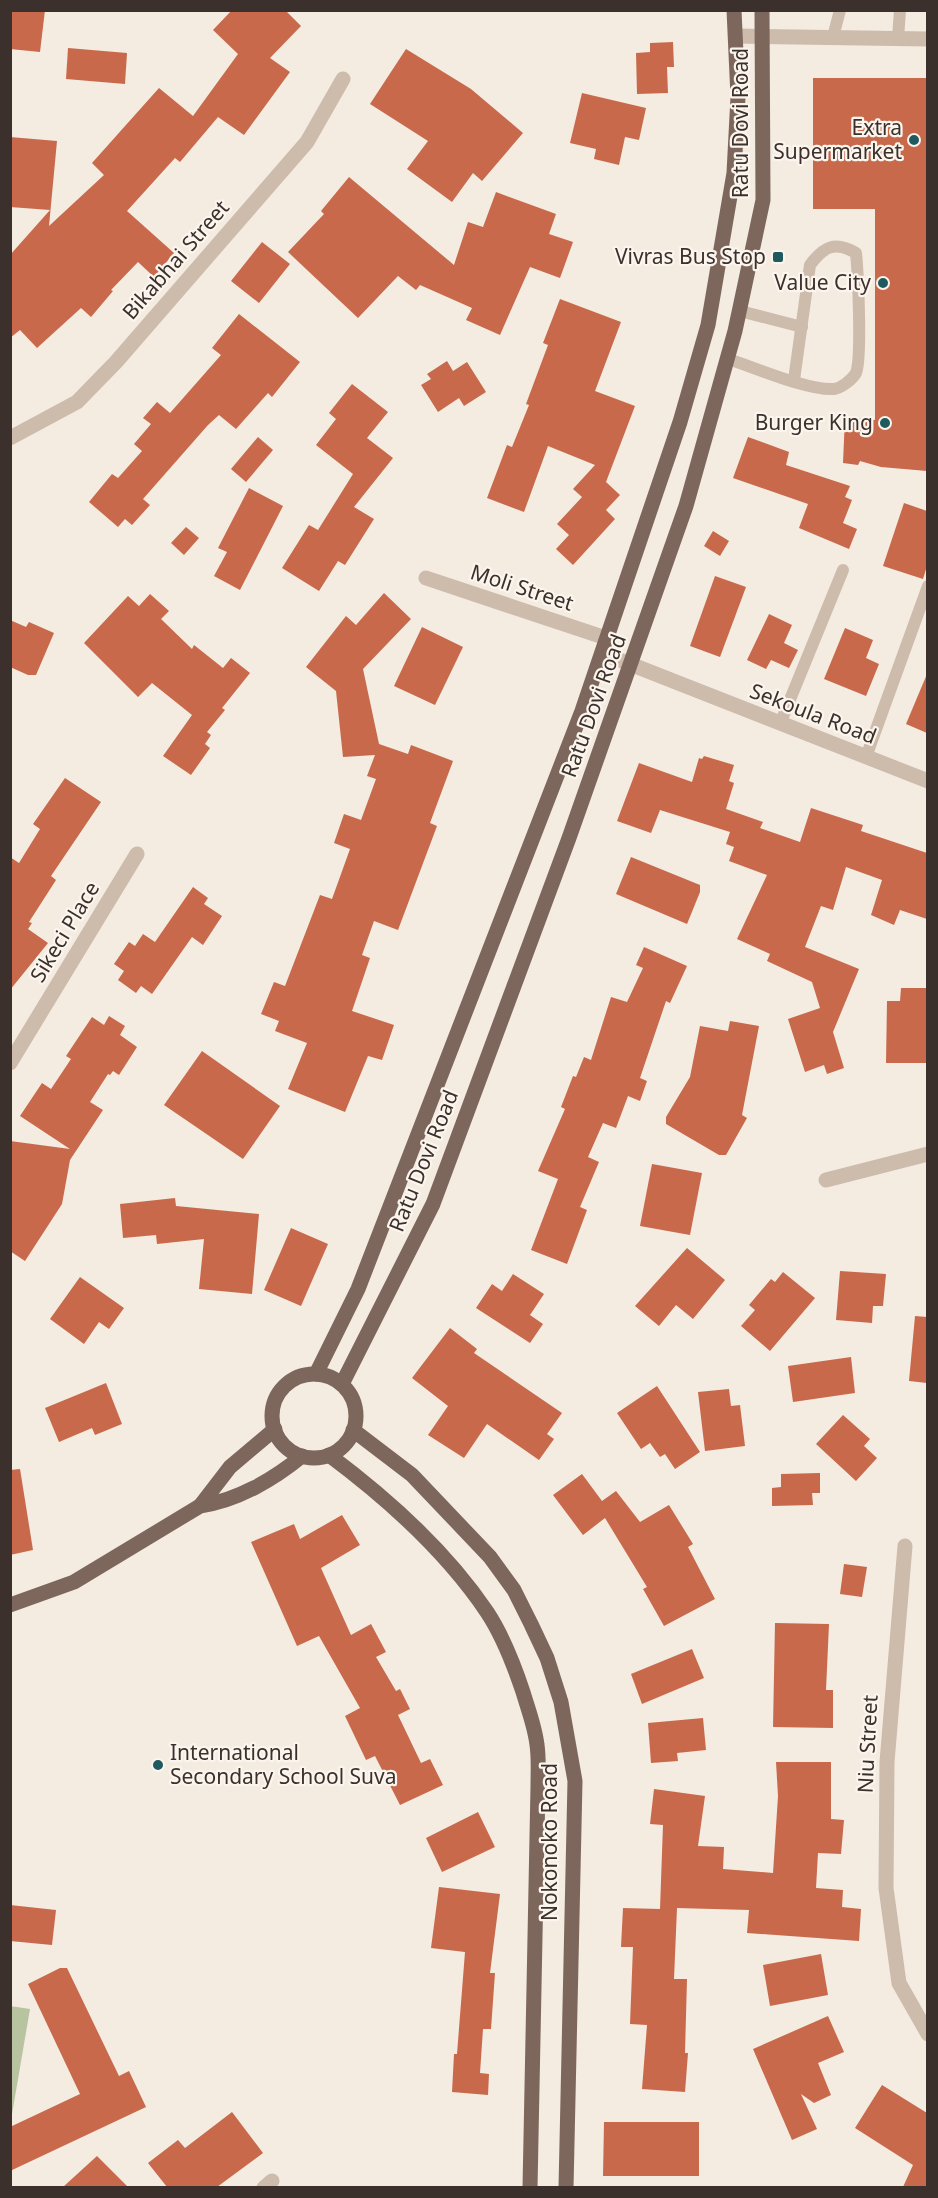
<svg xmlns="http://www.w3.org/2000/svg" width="938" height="2198" font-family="'Noto Sans',sans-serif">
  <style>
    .green { fill: #b8c4a0 }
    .building { fill: #c8694b }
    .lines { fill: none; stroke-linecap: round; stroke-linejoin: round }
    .lane { stroke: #cdbbac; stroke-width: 12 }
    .street { stroke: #cdbbac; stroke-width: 15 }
    .primary { stroke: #7d675c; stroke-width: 15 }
    .poi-dot { fill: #1f5a5e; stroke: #fbf5ee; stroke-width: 2 }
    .labels { text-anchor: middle; stroke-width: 4.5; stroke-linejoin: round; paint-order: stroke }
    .street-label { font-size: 21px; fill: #3b302b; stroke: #fbf5ee }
    .poi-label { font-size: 21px; fill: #3b302b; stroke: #fbf5ee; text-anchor: end }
  </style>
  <rect width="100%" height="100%" fill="#f4ebe1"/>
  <path class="green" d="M10,2006L30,2009L11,2120H10Z"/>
  <g class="building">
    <path d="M10,10H45L40,52L10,49Z"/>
    <path d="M232,10H285L301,26L270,58L290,72L244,135L218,117L180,162L175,158L127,211L174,253L154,277L138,262L111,290L113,291L91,317L81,308L37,348L20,330L10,338V255L50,210L10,207V137L57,141L49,226L104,175L92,163L159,88L193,116L238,54L213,30Z"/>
    <path d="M673,42L674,67H667L668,93L637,94L636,53L650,52V43Z"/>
    <path d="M68,48L127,53L125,84L66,79Z"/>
    <path d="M406,49L471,89L523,133L482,181L473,173L452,202L407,169L428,141L370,104Z"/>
    <path d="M813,78H927V471L881,467L860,461L858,465L843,463L845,417L875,420V209H813Z"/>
    <path d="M582,93L646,108L639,140L625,137L619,165L594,159L596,149L570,143Z"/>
    <path d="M349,177L454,265L468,222L483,227L496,192L556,214L549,234L573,242L560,278L530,267L500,335L466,320L472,308L420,285L416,290L398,276L358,318L288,252L324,214L321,211Z"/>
    <path d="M262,242L290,264L259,303L231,281Z"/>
    <path d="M560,299L621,322L595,391L635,406L606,482L620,495L606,510L615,519L573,565L556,549L569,535L557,524L582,497L573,489L595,465L548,446L524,512L487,498L507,445L512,447L529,405L526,404L548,345L543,343Z"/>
    <path d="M239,314L300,362L272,397L268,393L236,429L219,415L208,425L143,499L150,505L132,525L125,519L118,527L89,502L112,474L118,478L142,451L134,444L151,424L143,418L157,402L170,413L221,355L212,348Z"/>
    <path d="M447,361L453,371L467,362L486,392L464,406L459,398L438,412L421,385L431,379L427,374Z"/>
    <path d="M352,384L388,412L367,438L393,458L354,507L374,519L345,565L338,561L319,591L282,568L309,525L318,530L353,474L316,445L336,419L329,413Z"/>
    <path d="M258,437L273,450L246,482L231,469Z"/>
    <path d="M748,437L789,452L786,465L850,486L845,497L852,500L843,523L857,529L849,549L799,528L808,504L733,478Z"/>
    <path d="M249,488L283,506L240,590L214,576L227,552L218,548Z"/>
    <path d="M904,503L927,511V566L923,579L883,566Z"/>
    <path d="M186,527L199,538L184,555L171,543Z"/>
    <path d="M713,531L729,541L720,556L704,546Z"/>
    <path d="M715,576L746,587L720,657L690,646Z"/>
    <path d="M384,593L411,619L363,669L379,744L408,754L411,745L453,761L430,823L437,826L398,930L374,921L362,955L370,958L352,1011L394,1025L382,1060L368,1056L345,1112L288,1089L307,1043L275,1031L279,1021L261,1014L274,982L285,986L320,895L332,899L350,849L334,843L344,814L361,820L376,779L367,776L375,755L343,757L336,691L306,667L346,616L356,625Z"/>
    <path d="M150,594L169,611L161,619L192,649L194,645L223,668L231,658L250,673L222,708L225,710L207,732L211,735L205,744L210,748L191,775L163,756L192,715L152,683L138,697L84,643L128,596L139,606Z"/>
    <path d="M769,614L792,625L784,643L798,650L789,668L771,660L766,669L747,660Z"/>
    <path d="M10,620L26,627L29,622L54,633L36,675H28L10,667Z"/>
    <path d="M422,627L463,647L435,705L394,686Z"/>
    <path d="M845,628L873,640L866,658L879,664L866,696L824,679Z"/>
    <path d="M927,674V733L906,724Z"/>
    <path d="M704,756L734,765L729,781L734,783L726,809L763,822L760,828L800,842L811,808L863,825L861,831L927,853V919L900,910L894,925L871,915L882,880L846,867L833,910L821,906L805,947L859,969L833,1032L844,1068L827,1074L824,1065L805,1072L788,1019L820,1008L812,982L767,961L770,954L737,939L767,875L729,861L734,847L726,844L730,832L660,810L651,833L617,821L639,763L692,782L699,758L702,759Z"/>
    <path d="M65,778L101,802L51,876L56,880L29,922L32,923L28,929L48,943L10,990V857L19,863L40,829L33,824Z"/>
    <path d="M631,857L700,885V892L687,924L616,894Z"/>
    <path d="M193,887L208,898L204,904L222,916L203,945L192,937L152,994L141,986L136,993L118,980L124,971L114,964L129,942L135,946L143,934L155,942Z"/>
    <path d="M644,947L687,966L670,1003L666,1001L640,1078L647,1081L640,1101L628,1096L616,1128L603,1123L588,1157L599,1162L580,1207L587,1210L567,1264L531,1250L558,1179L538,1171L565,1109L561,1107L573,1076L576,1077L584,1057L591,1060L611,997L627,1002L643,968L636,965Z"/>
    <path d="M901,988H927V1063H886L887,1001H900Z"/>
    <path d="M109,1016L125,1026L120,1035L137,1047L119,1075L113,1071L110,1075L108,1074L90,1102L103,1110L70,1160L62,1204L25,1261L10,1251V1141L70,1149L20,1116L42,1083L51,1089L71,1059L66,1056L92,1017L104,1025Z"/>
    <path d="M730,1021L759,1026L742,1115L747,1118L726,1155H719L666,1124V1117L690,1077L700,1026L728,1031Z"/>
    <path d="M202,1051L280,1106L243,1159L164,1105Z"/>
    <path d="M652,1164L702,1173L690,1235L640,1226Z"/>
    <path d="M175,1198L176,1206L259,1214L252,1294L199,1289L204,1239L157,1244L156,1235L123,1238L120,1204Z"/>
    <path d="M291,1228L328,1244L301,1306L264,1290Z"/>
    <path d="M687,1248L725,1280L693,1319L676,1305L659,1326L635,1306Z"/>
    <path d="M840,1271L886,1274L883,1306H873L872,1323L836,1320Z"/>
    <path d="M783,1272L815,1298L770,1351L741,1326L755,1310L749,1305L771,1279L775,1282Z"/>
    <path d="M513,1274L544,1294L530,1315L543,1324L530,1343L476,1308L492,1284L502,1291Z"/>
    <path d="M80,1277L124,1308L109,1329L99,1322L84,1344L50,1319Z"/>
    <path d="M915,1316L927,1317V1383L909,1381Z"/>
    <path d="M450,1328L477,1349L474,1353L562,1413L547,1434L554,1439L539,1460L487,1424L464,1458L428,1435L448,1406L412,1378Z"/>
    <path d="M851,1357L855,1393L793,1402L788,1366Z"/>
    <path d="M106,1383L122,1424L95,1435L92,1428L59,1442L45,1408Z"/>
    <path d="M657,1386L700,1452L675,1469L665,1454L660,1457L650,1443L641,1449L617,1413Z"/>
    <path d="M729,1389L731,1406L740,1405L745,1446L705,1451L698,1392Z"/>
    <path d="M843,1415L870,1439L864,1446L877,1458L856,1481L816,1444Z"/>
    <path d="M20,1469L33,1550L10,1555V1470Z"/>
    <path d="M820,1473V1493H812L813,1505L772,1506V1488L781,1487V1474Z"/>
    <path d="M582,1474L602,1501L616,1491L640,1522L669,1505L693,1544L688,1547L715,1599L664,1626L643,1589L647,1587L605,1518L583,1535L553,1495Z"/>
    <path d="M342,1515L360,1545L321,1568L351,1635L371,1624L386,1652L376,1657L396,1691L400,1689L410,1709L398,1715L421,1763L430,1759L443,1785L400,1805L375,1756L366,1760L345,1716L360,1708L319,1636L297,1646L251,1542L294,1524L300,1539Z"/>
    <path d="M844,1564L867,1567L862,1597L840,1594Z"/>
    <path d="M775,1623L829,1624L826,1690H833V1728L773,1727Z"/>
    <path d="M692,1649L704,1678L642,1704L631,1674Z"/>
    <path d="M703,1718L706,1750L677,1753L678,1761L651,1763L648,1723Z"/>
    <path d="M776,1762H831V1819L844,1820L841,1854L818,1853L816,1888L843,1890L842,1907L861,1909L859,1941L747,1933L749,1910L677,1908L674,1979H687L685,2053H688L685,2092L642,2089L647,2025L630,2024L633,1947H621L623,1908L660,1909L663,1825L650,1824L654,1789L705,1796L698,1846L724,1847L723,1869L773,1873L778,1796Z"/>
    <path d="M478,1812L495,1847L442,1872L426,1838Z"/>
    <path d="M439,1887L500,1894L490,1973H495L491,2029H483L480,2073L489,2074L488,2095L452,2092L454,2054H457L465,1952L431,1948Z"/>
    <path d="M10,1905L56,1910L52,1945L10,1941Z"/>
    <path d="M821,1954L828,1995L770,2006L763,1965Z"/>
    <path d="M60,1968H67L119,2076L129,2071L146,2107L10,2171V2127L80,2094L28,1984Z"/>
    <path d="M828,2016L844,2052L818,2063L831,2095L814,2103L801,2094L817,2129L792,2140L753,2049Z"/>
    <path d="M882,2085L927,2113V2187H903L913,2165L855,2128Z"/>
    <path d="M232,2112L263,2153L217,2187H167L148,2163L178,2140L185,2148Z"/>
    <path d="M604,2122H699V2176H603Z"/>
    <path d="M97,2156L128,2187H63Z"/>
  </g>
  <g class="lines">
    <g class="lane">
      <path d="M833,37L840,10"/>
      <path d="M898,38L900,10"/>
      <path d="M740,311L802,327"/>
      <path d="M728,359C754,367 808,391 834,389C841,388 852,380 856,373C862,358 858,273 856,253C835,241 824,246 810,265L794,380"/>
      <path d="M780,724L843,570"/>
      <path d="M866,757L928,586"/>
    </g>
    <g class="street">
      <path d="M736,36L928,39"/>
      <path d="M10,438L77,402L116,362L307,142L343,79"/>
      <path d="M426,578L606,638"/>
      <path d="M602,653L928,781"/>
      <path d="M10,1063L137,854"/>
      <path d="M826,1180L928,1154"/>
      <path d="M905,1546L887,1762L886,1888L899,1983L928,2034"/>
      <path d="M264,2188L272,2181"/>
    </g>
    <g class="primary">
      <path d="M316,1374L358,1289L582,711L680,422L708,325L734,173L738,97L734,10"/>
      <circle cx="314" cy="1416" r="42"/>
      <path d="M342,1384L433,1204L569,838L686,506L735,331L763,200L762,10"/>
      <path d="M353,1430L412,1475L490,1557L514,1590L531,1624L547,1658L561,1702L575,1781L566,2188"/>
      <path d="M329,1455C388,1499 446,1551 487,1612C503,1636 514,1665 523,1692C528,1709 535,1727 537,1745C539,1758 538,1772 538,1786L530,2188"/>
      <path d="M200,1506L230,1467L275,1429"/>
      <path d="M10,1605L74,1582L200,1506C237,1501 274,1479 302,1456"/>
    </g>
  </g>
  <g class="poi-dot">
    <circle cx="914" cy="140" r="6"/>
    <rect x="772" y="251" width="12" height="12" rx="3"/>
    <circle cx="883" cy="283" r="6"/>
    <circle cx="885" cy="423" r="6"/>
    <circle cx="158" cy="1765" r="6"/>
  </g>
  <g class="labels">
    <g class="street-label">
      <text transform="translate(741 123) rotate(-90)" y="7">Ratu Dovi Road</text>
      <text transform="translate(176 260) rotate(-49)" y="7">Bikabhai Street</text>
      <text transform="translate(522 588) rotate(18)" y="7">Moli Street</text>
      <text transform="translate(594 706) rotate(-70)" y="7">Ratu Dovi Road</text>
      <text transform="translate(813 714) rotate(21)" y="7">Sekoula Road</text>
      <text transform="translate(65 932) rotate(-59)" y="7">Sikeci Place</text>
      <text transform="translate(424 1161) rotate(-68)" y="7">Ratu Dovi Road</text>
      <text transform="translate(868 1744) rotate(-87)" y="7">Niu Street</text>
      <text transform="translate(550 1842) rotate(-90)" y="7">Nokonoko Road</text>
    </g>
    <g class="poi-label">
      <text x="902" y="135">Extra<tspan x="902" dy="24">Supermarket</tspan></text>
      <text x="766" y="264">Vivras Bus Stop</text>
      <text x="871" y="290">Value City</text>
      <text x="873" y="430">Burger King</text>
      <text x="170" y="1760" text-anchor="start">International<tspan x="170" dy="24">Secondary School Suva</tspan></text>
    </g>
  </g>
  <rect width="938" height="2198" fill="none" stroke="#3b302b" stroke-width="24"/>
</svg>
